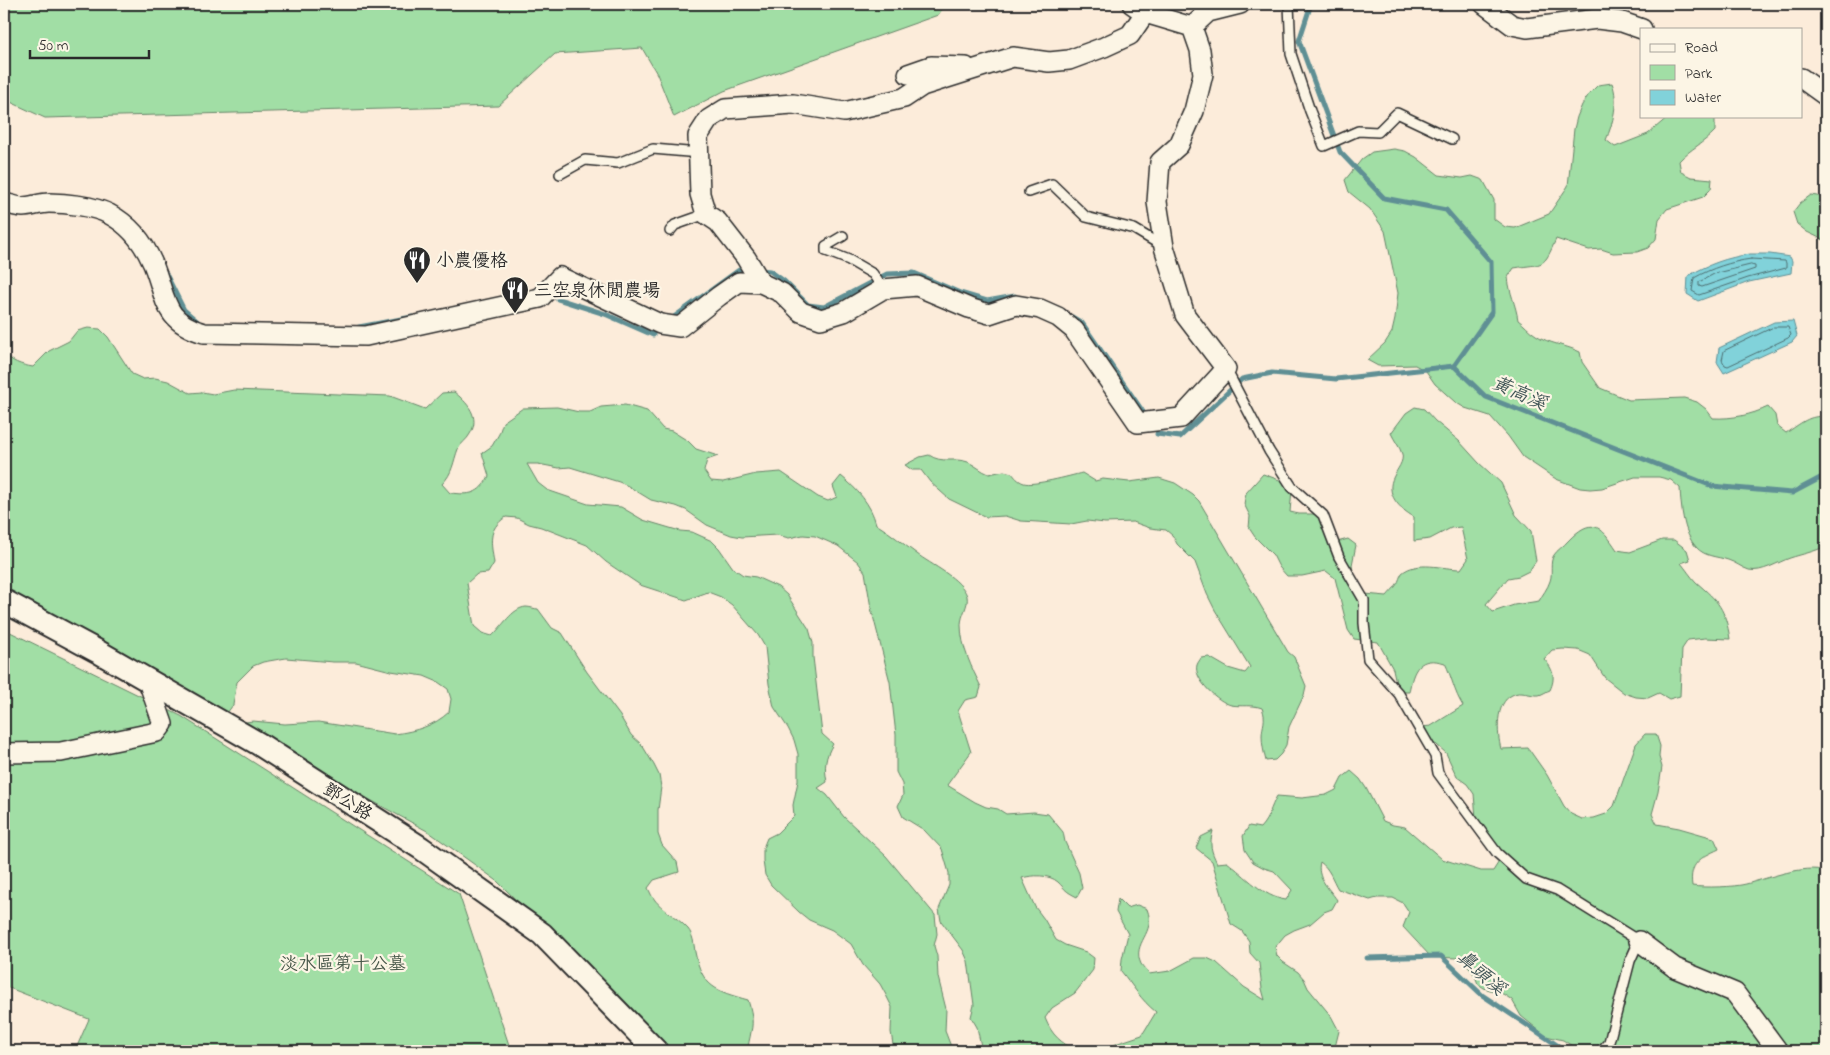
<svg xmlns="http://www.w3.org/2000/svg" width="1830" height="1055" font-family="'Indie Flower','LXGW WenKai TC',sans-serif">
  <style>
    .green { fill: #a1dea5; stroke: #668468 }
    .water { fill: #81d2da; stroke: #5f8f94 }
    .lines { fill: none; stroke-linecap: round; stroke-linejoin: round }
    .shore { stroke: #4d6e71; stroke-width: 1 }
    .stream { stroke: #5f8f94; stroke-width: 5 }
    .service-casing { stroke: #2b2b2b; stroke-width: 12 }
    .minor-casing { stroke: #2b2b2b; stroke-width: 22 }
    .tertiary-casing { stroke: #2b2b2b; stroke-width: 26 }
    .service { stroke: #fcf5e5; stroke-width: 9 }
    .minor { stroke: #fcf5e5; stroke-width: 19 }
    .tertiary { stroke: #fcf5e5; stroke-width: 22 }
    .labels { text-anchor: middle; stroke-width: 4.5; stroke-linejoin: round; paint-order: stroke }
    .poi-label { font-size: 18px; fill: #2b2b2b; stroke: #fcf5e5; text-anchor: start }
    .street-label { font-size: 18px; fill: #2b2b2b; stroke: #fcf5e5 }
    .park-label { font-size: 18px; fill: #48584a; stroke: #fcf5e5 }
    .water-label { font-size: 19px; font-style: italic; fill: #405557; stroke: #fcf5e5 }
  </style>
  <rect width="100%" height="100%" fill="#fcecda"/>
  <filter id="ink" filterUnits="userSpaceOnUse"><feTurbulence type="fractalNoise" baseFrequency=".02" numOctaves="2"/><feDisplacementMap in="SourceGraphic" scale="10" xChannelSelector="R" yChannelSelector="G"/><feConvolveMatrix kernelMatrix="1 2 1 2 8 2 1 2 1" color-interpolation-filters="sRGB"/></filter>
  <g filter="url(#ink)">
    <g class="green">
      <path d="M4,4H946L938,15L724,91L674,117L657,74L642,48L555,54L498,106L45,118L4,99Z"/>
      <path d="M1612,83C1619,101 1613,123 1606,140L1615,147L1648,134L1669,116H1715V131C1704,143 1690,149 1679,161L1681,172L1691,177L1712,179L1711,189L1703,197L1667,209L1659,219L1656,239L1648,248L1637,252L1613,253L1601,249L1589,250L1556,239C1543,269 1545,263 1514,268L1508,277C1509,292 1516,305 1518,320C1524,324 1529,331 1536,335C1549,344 1566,345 1580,352L1582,362L1600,388L1629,400L1684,398L1697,402L1706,409L1713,418C1732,419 1751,415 1768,407L1775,415L1777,426L1786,433C1800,424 1810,414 1826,417V546C1814,552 1802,554 1790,558C1778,562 1762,573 1749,570C1742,568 1735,562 1728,560C1716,556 1705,557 1696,547C1683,533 1681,506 1680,488L1671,480L1659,477H1635L1602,488L1590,489L1580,488L1556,479L1523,457L1508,436L1490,416L1465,408L1455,402L1435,384L1426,371L1415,365L1378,366L1367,360L1385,343L1392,332L1395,319L1398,293L1385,231L1370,209L1349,192L1345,180L1362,159L1372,152L1394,149L1405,151L1416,157L1439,175L1462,178L1472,176L1483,180L1494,200V219L1505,227L1515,228L1549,214L1568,186L1574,129L1577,117L1582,105L1589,94L1598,85Z"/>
      <path d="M1811,195L1823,197L1826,200V241L1807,232L1797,224L1793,212L1800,203Z"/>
      <path d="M88,328L100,329L108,337L132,374L143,379L155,378L168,381L190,393L202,392L213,394L234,390L390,396L425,409L442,393L454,392C467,402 481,417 470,434C467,440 461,443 458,449C453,462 453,473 442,484L450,493C470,495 479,495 489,476L482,453L492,446L499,434L503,422L523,408L557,407L579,412H590L601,407L625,405L647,411L663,429L672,431L688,441L696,449L718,456L707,460L704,471L711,481L723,482L756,474L781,472L818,497L828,501L837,497L833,486L841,476C857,489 871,504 876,524C891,533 903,544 917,554C930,564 962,579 967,596C969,606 961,614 961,625C961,647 972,668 981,687L978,697L965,700L958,711L971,752L947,785L975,802L986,807L998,809L1006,814L1034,812L1048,814L1063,832L1065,842L1079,873L1082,888L1077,897C1065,891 1066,890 1058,882C1049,874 1032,875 1022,878L1035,907L1044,919L1056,940L1065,945L1086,952L1094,958L1093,970L1086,979L1075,993L1052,1008L1045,1018C1052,1036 1061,1042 1076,1051H982L977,1027L971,1017L974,1005L968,961L963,950L941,921L939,909L949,885V873L942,849L924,830L903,817L898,806L903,795L902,784L896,772V735L890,682L871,608L865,572L858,562L838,546L815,536L803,535L789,538L777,535L742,537L731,535L707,525L686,510L676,506L651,500L628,486L619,482L570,467L559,468L538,464H527L538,483L547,490L588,504L621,507L643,520L680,531L692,532L712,541L719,548L733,568L743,575L756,577L778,587L787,595L809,629L813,643V657L822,734L833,744C825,757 824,767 827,782L818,788L827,795L844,817L886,856L935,915L937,934L934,946L937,956L938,977L946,1009L945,1031L950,1044L951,1051H894L891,1032L892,1007L886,995L880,984L863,965L851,944L832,930L809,920L799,912L771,885L765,875L763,861V848L767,838L777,833L794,816L793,805L798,781V754L794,740L788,728L774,707L769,684L765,647L758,635L732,605L721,597L708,592L686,600L640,585L606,562L587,545L541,527L529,524L517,518L506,517C487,529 491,543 494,563L488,573L477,574L467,583L474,626L482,633L492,636C502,627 512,608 526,607C530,607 535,609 538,609L552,628L562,633L587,672L620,716L631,735L642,745L654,765L659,775L661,787L658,810V834L662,845L677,862L679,872L654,880L648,888C656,909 675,914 688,929C693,935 694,944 695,952C702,987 716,991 748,1000C751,1010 754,1021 751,1032C750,1039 748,1043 748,1051H668L496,880L429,832L231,724L253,721L285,724L318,722L395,734C416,731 434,726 449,712L451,699L448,689L438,682L424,676L391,671L356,662H333L286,658L263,662L253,666L237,682L233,705L227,713L4,591V352C11,362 21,365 33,367L49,351L69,341L77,331Z"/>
      <path d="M1415,407L1424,409L1435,421L1459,441L1479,463L1501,483L1516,515L1531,531L1536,561L1529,571L1519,576L1508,578L1486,604L1493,612L1514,605L1539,601C1542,595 1548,588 1550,581C1553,573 1549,562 1554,555C1557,550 1564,546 1568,541C1591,517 1600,524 1617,550L1630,552L1662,540H1674L1687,550L1690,560L1681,563C1686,569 1691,577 1696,582C1719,602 1725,608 1730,639L1705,638L1688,640L1682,649L1680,696L1669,699L1659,693L1648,698L1636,697L1624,693L1605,678L1590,655L1578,650L1563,649L1552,650L1544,659C1553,669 1556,677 1550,690C1547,691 1543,694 1539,695C1531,696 1520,690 1512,695C1495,703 1497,734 1501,749L1528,748L1547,775L1564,806L1571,814L1582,819L1594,818L1606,814L1614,806L1636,744L1645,734H1656L1660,746L1659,757L1662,767L1658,792L1652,814L1657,824L1679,828L1714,838L1719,849C1700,858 1689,863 1692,886C1704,888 1735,887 1746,884C1769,878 1804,864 1826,871V1051H1580L1563,1040L1546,1036L1521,1016L1512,1000L1503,994L1484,988L1478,984L1475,976L1466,962L1457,958L1431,957L1403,927L1409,912L1403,903L1393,898H1377L1370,900L1338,889C1332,879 1330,869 1320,862C1316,878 1328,887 1337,900L1332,909L1324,912L1310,924L1294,930L1285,935L1275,947L1277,956L1283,962L1298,972L1304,979L1308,988L1331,1016L1339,1031L1334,1051H1104L1118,1043L1142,1035L1156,1012C1141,1000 1133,986 1121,971L1122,959L1128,934L1116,912L1118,899L1127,908L1137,905L1147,909C1157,934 1131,942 1141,964C1143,967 1147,971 1149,974L1170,971L1194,958H1207L1216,962L1244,987L1265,1000L1262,989L1259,963L1250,953L1249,941L1242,931L1231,924L1212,861L1196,848L1201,837L1213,831C1209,844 1211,851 1217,863L1227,862C1246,876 1263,897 1286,900L1292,890L1274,871L1264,868L1253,862L1245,850L1243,836L1249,826L1260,828C1270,817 1270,808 1277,796L1302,798L1326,795L1336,790L1342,778L1351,771L1360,779L1366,788L1383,821L1393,825L1405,827L1442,859L1481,871H1493L1500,860L1476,818L1474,794L1467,784L1457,777L1446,753L1437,745L1425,740L1421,727L1431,726L1463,706C1454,692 1452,677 1445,663C1419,655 1413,670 1409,692H1398L1393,669L1378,642L1354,639L1348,630L1335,578L1326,571L1302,576H1287L1279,567L1273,555L1255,537L1249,528L1250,516L1244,504L1246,493L1263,474L1285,482L1292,489L1290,512L1299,514H1321L1337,542L1348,539L1356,545L1352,565L1355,585L1365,594L1387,596C1390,592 1394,589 1397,584C1399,581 1400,576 1402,573C1417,560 1443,569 1461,569L1468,559L1461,527L1451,528L1430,539L1414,541V517C1400,509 1384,494 1394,476C1397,469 1404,462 1402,454C1400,447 1394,440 1391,433L1406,413Z"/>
      <path d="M929,455C942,464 954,457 968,462C975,465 981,471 989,474L1004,471L1012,473C1015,477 1018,481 1024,483C1033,486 1070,476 1082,473L1095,481L1103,479L1129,482L1159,478L1175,483L1193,495L1199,501L1288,652L1294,657L1306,686L1304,695L1289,727L1286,745L1281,754L1275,760L1266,761C1264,753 1262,745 1262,736C1262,725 1267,720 1262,708C1251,704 1242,707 1231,705C1218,702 1193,679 1197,665C1198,662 1200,660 1201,658L1209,657L1228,668L1245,673L1250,667L1215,610L1207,594L1195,562L1177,544L1173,536L1166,530L1150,528L1133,522L1105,523L1087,521L1071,524L1021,521L1005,516L986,517L949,499L930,482L921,470H912L905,465L920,457Z"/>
      <path d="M4,629L181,716L459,894L511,1051H75L89,1019L4,986Z"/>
    </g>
    <g class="water">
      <path d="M1750,254H1770L1790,257L1792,261L1791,273L1749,282L1698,301L1687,294L1688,276C1709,264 1726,258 1750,254Z"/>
      <path d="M1793,321L1797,336L1792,342L1724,373L1717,362L1719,348L1774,322Z"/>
    </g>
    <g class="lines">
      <g class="shore">
        <path d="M1751,259L1785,261L1786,263V268L1748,278L1699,295L1692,291L1694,278C1712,268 1730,262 1751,259Z"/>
        <path d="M1751,265L1755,266V269L1702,287L1699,286V282L1714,274Z"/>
        <path d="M1774,327H1788L1791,335L1788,338L1728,366L1725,365L1722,360L1724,351Z"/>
      </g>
      <g class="stream">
        <path d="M1311,4L1299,41L1340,152L1384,198L1446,210L1491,262L1492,312L1454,366"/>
        <path d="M759,270L770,271L784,281L808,305L824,307L887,274L914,273L960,293L987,301L1015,296"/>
        <path d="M165,272L184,310L198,322"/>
        <path d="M558,299L605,314L653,335"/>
        <path d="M674,317L739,270H748"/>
        <path d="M1072,317L1082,323L1143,412"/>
        <path d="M359,327L412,317"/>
        <path d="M1454,366L1486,397L1712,486L1792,493L1826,475"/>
        <path d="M1157,434L1180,437L1242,379L1272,373L1336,379L1454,366"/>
        <path d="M1367,958L1441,956L1482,995L1566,1051"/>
      </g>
      <g class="service-casing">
        <g id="service">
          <path d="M1289,4L1291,54L1310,111L1324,146L1358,131L1378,132L1397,113L1452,139"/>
          <path d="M560,174L585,160L618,163L653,149L699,153"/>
          <path d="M1029,192L1052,184L1086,217L1134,229L1164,247"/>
          <path d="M670,231L675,225L706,214"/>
          <path d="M843,236L826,246V251L849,260L873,274L883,289"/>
          <path d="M1226,369L1269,451L1292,487L1323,515L1339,557L1364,600V623L1368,659L1399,694L1435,756L1438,773L1497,853L1526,879L1557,890L1639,941L1630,961L1609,1042L1601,1051"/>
        </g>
      </g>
      <g class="minor-casing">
        <g id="minor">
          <path d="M1484,4L1512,25L1527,28L1597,19L1622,22L1642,29"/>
          <path d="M1192,27L1208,12L1240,4"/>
          <path d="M908,74L931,66L966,67"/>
          <path d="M1801,78L1826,96"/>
          <path d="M4,203C10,204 16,207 23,207C31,207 40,203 49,203C65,203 94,206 109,214C130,225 144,243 153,264C167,298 162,321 204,333L366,336L540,298L560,277L660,324L680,327L719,296L739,282L761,283L782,293L801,312L821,319L844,312L883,289L917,286L969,308L989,314L1016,305L1040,309L1058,317L1074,330L1138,423L1181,418L1226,369L1185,315L1164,247L1157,202L1160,162L1179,145L1194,111L1203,74L1200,50L1192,27L1145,13L1132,4"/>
          <path d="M761,283L746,258L718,222L706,214L700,194L698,136L709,119L725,109L793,104L844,112L904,98L922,86L1013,57L1049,62L1069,60L1104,47L1130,35L1145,13"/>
          <path d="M4,753L61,752L157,732L163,724L148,681"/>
          <path d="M1639,941L1675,968L1735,993L1778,1051"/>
        </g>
      </g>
      <g class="tertiary-casing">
        <path id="tertiary" d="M4,601L97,651L259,744L421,848L542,934L656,1051"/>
      </g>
      <use href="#service" class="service"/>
      <use href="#minor" class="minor"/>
      <use href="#tertiary" class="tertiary"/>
    </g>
  </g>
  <defs>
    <g id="restaurant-pin" transform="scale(1.4375)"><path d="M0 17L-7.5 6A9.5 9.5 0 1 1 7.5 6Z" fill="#2b2b2b" stroke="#fcf5e5"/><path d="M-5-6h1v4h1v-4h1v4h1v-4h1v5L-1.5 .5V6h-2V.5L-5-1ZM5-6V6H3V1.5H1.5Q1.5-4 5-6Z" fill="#fff"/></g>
  </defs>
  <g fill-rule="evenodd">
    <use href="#restaurant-pin" x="417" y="260"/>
    <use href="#restaurant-pin" x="515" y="290"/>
  </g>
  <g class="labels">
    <g class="poi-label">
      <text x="436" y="266">小農優格</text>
      <text x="534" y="296">三空泉休閒農場</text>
    </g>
    <g class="street-label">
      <text transform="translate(348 801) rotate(32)" y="6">鄧公路</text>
    </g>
    <g class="park-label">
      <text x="343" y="969">淡水區第十公墓</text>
    </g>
    <g class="water-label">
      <text transform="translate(1520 392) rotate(24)" y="7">黃高溪</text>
      <text transform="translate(1482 972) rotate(41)" y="7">鼻頭溪</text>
    </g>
  </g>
  <rect width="1830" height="1055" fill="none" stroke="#fcf5e5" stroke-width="20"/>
  <rect x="10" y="10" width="1810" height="1035" fill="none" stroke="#2b2b2b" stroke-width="2" filter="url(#ink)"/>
  <rect x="1640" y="28" width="162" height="90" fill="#fcf5e5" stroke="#a8a49b"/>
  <rect x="1650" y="44" width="25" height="8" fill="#fcf5e5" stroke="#a8a49b"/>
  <text x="1685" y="52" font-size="15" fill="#2b2b2b">Road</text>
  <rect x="1650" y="65" width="25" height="15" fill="#a1dea5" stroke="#a8a49b"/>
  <text x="1685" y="78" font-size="15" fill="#2b2b2b">Park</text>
  <rect x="1650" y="90" width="25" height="15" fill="#81d2da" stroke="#a8a49b"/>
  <text x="1685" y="102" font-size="15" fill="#2b2b2b">Water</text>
  <path d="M30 50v8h119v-8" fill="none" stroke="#2b2b2b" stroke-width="2.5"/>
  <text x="38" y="50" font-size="15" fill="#2b2b2b" stroke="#fcf5e5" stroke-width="4" paint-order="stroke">50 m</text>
</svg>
